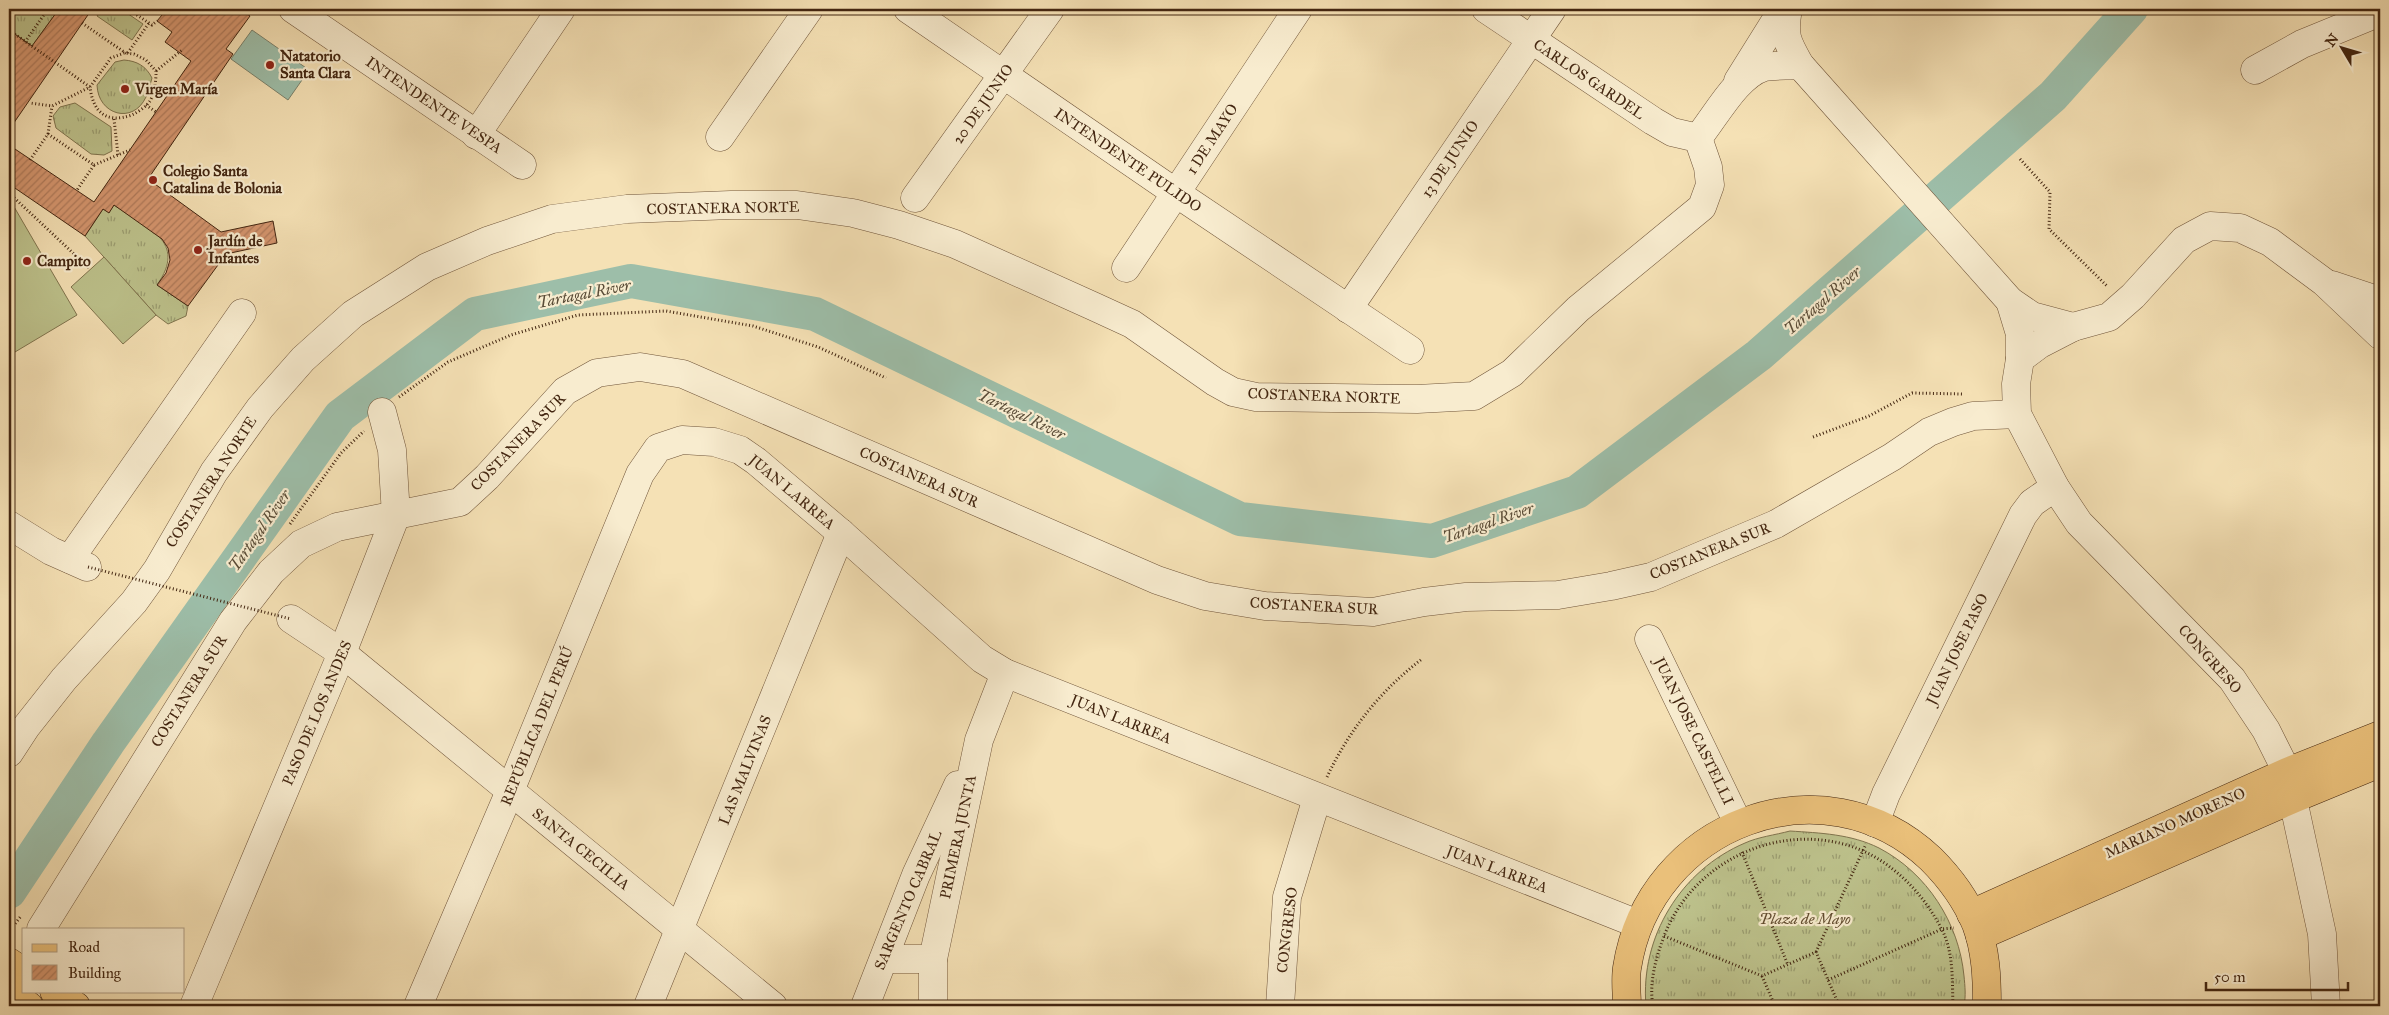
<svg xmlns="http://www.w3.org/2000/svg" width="2389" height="1015" font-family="'IM FELL Great Primer',serif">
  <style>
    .grass { fill: url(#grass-tufts); stroke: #80744e }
    .pitch { fill: #bdc28c; stroke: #80744e }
    .water { fill: #9dbea9; stroke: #79816c }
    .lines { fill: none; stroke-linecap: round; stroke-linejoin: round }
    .river { stroke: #9dbea9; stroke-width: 34 }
    .building { fill: url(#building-hatch); stroke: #432611 }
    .minor-casing { stroke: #70553a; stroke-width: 29 }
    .major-casing { stroke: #432611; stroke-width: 29 }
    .path { stroke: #432611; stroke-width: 3; stroke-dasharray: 1 2.5; stroke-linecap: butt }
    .minor { stroke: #f8eccf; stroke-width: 28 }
    .major { stroke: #eac07a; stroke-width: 28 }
    .path-bridge { stroke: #432611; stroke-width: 3; stroke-dasharray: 1 2.5; stroke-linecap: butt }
    .poi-dot { fill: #8f2418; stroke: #f8eccf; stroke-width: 2 }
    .labels { text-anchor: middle; stroke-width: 4.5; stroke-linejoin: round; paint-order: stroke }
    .poi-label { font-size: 15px; font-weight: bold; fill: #432611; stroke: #f8eccf; text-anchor: start }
    .street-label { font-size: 15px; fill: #432611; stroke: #f8eccf }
    .park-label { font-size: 15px; font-style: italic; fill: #624d30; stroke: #f8eccf }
    .water-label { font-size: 16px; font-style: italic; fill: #5a4c37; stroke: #f8eccf }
  </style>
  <defs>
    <pattern id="grass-tufts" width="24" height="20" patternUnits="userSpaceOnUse" patternTransform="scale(1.25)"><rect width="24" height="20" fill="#bdc28c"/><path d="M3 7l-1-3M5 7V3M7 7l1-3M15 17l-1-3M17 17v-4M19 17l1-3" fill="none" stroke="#9b9d71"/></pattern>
    <pattern id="building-hatch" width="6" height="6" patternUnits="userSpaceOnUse" patternTransform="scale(1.25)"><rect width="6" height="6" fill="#d4956e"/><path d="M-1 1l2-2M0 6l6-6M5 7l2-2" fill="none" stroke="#ae7959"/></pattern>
  </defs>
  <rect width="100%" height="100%" fill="#f5e1b5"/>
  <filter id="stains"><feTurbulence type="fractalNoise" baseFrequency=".004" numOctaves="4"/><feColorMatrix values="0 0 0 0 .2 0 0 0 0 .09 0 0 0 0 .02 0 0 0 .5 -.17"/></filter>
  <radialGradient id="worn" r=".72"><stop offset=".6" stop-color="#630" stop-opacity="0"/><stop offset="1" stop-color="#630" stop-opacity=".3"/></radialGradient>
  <g class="grass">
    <path d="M9,9H59L32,46L9,30Z"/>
    <path d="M101,9H121L143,24L132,40L97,16Z"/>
    <path d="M124,60C137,61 146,66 152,78C150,84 149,92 146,97C133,125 98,115 97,85L115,62Z"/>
    <path d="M75,103L111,127L112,151L104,155L91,154L56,128L53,116L60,107Z"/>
    <path d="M114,205C147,228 188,241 157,285L188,306L186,316L168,324L156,315L85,236L103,209L109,212Z"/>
    <path d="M1790,831C1820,833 1851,834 1879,848C1927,873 1959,923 1964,976C1965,986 1966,996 1964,1006H1646C1640,937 1681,870 1745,843C1758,837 1775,835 1790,831Z"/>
  </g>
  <g class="pitch">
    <path d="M13,205L77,315L15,352L9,341V208Z"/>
    <path d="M104,257L156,315L123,344L71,287Z"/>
  </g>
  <path class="water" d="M252,30L309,70L288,100L231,59Z"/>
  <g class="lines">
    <path class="river" d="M9,892L108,743L340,416L475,314L631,281L815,314L1240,519L1432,541L1577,492L1759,355L2053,96L2131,9"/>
  </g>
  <g class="building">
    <path d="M59,9H92L9,130V30L32,46Z"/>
    <path d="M167,9H240L250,16L226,49L233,54L148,179L221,232L273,221L277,243L226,254L188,306L157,285L166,273L170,260L168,248L162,239L114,205L109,213L103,209L85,236L9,184V145L94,202L191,61L165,42L172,32L157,21Z"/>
  </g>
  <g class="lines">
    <g class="minor-casing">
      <g id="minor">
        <path d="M293,9L522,165"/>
        <path d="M908,9L1176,193L1410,350"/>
        <path d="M1486,9L1653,121L1672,132L1698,138"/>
        <path d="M1788,9C1783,36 1787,42 1800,65L2010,301L2032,316L2073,327"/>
        <path d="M2255,70L2302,44L2380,12"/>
        <path d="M1738,81L1783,9"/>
        <path d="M476,135L561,9"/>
        <path d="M720,137L809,9"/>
        <path d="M1698,138C1716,116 1737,75 1764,67C1775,65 1788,66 1800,65"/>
        <path d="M915,198L1050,9"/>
        <path d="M1126,268L1298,9"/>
        <path d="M2332,285L2380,301"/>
        <path d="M2010,301L2020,334V359L2016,384L2017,414L2055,487L2079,523L2232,679L2266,730L2287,772L2322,934L2326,1006"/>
        <path d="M1348,309L1552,9"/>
        <path d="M2020,359L2040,344L2073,327L2109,317L2133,296L2184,240L2210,226L2240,228L2270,242L2324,282L2380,335"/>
        <path d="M9,525L51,551L87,567"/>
        <path d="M70,559L242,313"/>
        <path d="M291,619L342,653L773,1006"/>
        <path d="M1649,639L1738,823"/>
        <path d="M9,753L26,727L64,679L134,602L157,570L214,472L260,408L303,359L353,314L427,267L487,241L552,219L627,209L731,205H797L853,213L899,225L955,244L1095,307L1132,324L1215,382L1233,392L1256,397L1417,399L1474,396L1512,373L1578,309L1702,207L1710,185L1708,167L1698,138"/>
        <path d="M1875,823L1886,794L2023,515L2032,503L2055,487"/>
        <path d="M41,929L233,621L271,572L301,544L337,527L460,502L487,477L565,391L597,373L640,367L683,374L1157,580L1205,596L1265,606L1373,612L1424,602L1466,597L1558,595L1611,586L1651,577L1776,524L1892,457L1929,432L1953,422L1973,416L2017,414"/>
        <path d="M884,959H933"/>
        <path d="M194,1006L342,653L396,515L392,450L382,412"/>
        <path d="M418,1006L510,791L640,474L658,448L682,440L714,442L740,450L756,461L841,533L982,659L1005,673L1638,924"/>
        <path d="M648,1006L841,533"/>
        <path d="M865,1006L916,875L958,785"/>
        <path d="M933,1006V959L979,740L1005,673"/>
        <path d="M1280,1006L1287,897L1317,798"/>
      </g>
    </g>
    <g class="major-casing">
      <g id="major">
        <path d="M1971,914L2287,772L2380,735"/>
        <path d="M1980,936L2293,799L2380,763"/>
        <path d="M9,962L24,972"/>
        <path d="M54,991L76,1006"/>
        <path d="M9,992L29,1006"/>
        <path d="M1627,1006C1627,994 1625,980 1627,968C1649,824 1823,757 1931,859C1949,877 1966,900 1976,924C1986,951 1987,978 1987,1006"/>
      </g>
    </g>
    <g class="path">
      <path d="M128,9L152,25L157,21"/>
      <path d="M82,23L127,54L149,23"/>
      <path d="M9,30L90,87C93,112 106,124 132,115C138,112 146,107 150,101C155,92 156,81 156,71L146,60L134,54L124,53L111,58L90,87L52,106L30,103"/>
      <path d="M25,42L48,9"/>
      <path d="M156,71L182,50"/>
      <path d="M146,105L156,112"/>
      <path d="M114,119L118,155"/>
      <path d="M48,134L52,106"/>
      <path d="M2020,159L2050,192L2049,229L2108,287"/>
      <path d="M30,160L48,134L94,165L77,190"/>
      <path d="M94,165L130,150"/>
      <path d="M9,193L90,269"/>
      <path d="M399,397L448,362L511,335L578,315L666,311L753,326L818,347L886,378"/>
      <path d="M1813,437L1869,416L1912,393L1963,394"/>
      <path d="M290,524L341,453L364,431"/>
      <path d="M1327,777C1349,730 1381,690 1422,659"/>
      <path d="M1742,852L1788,965"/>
      <path d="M9,932L21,916"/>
      <path d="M1664,936L1762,976L1816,952L1838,1003L1831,1006"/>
      <path d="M1816,952L1866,844"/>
      <path d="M1762,976L1775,1006"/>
      <path d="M1828,980L1942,929L1954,928"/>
      <path d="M1838,1003L1845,1006"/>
      <path d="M1653,1006C1649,985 1655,960 1663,939C1689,866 1771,823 1847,845C1888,857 1922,891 1941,928C1954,951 1952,981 1953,1006"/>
      <path d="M1762,1006L1773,1002"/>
    </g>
    <use href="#minor" class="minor"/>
    <use href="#major" class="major"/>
    <path class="path-bridge" d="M88,567L291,619"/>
  </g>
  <g class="poi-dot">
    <circle cx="270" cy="65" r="5"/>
    <circle cx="125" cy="89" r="5"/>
    <circle cx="153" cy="180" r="5"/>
    <circle cx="198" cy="250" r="5"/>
    <circle cx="27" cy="261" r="5"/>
  </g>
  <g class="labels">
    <g class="poi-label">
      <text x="280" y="61">Natatorio<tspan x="280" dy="17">Santa Clara</tspan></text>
      <text x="135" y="94">Virgen María</text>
      <text x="163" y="176">Colegio Santa<tspan x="163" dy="17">Catalina de Bolonia</tspan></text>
      <text x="208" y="246">Jardín de<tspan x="208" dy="17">Infantes</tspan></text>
      <text x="37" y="266">Campito</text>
    </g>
    <g class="street-label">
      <text transform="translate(1589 79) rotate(34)" y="5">CARLOS GARDEL</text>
      <text transform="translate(983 104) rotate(-55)" y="5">20 DE JUNIO</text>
      <text transform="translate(434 105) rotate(34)" y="5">INTENDENTE VESPA</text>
      <text transform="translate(1212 139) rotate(-57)" y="5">1 DE MAYO</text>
      <text transform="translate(1450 159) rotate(-56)" y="5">13 DE JUNIO</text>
      <text transform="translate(1128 160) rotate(34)" y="5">INTENDENTE PULIDO</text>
      <text transform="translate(723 208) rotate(-1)" y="5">COSTANERA NORTE</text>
      <text transform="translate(1324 396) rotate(2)" y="5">COSTANERA NORTE</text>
      <text transform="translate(518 442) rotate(-46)" y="5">COSTANERA SUR</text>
      <text transform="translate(919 477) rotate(24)" y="5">COSTANERA SUR</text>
      <text transform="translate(211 482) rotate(-57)" y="5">COSTANERA NORTE</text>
      <text transform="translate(792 492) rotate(40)" y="5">JUAN LARREA</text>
      <text transform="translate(1710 551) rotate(-22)" y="5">COSTANERA SUR</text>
      <text transform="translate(1314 606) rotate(3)" y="5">COSTANERA SUR</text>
      <text transform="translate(1957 649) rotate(-64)" y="5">JUAN JOSE PASO</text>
      <text transform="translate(2210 659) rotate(48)" y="5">CONGRESO</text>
      <text transform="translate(189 691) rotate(-58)" y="5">COSTANERA SUR</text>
      <text transform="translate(317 713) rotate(-67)" y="5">PASO DE LOS ANDES</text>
      <text transform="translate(1121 719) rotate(22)" y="5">JUAN LARREA</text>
      <text transform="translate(537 726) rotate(-68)" y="5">REPÚBLICA DEL PERÚ</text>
      <text transform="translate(1694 731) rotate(64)" y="5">JUAN JOSE CASTELLI</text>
      <text transform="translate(745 770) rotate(-68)" y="5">LAS MALVINAS</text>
      <text transform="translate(2175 823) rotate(-24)" y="5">MARIANO MORENO</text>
      <text transform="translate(958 837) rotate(-78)" y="5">PRIMERA JUNTA</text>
      <text transform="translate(581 849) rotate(39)" y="5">SANTA CECILIA</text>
      <text transform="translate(1497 869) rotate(21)" y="5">JUAN LARREA</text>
      <text transform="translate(908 900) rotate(-67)" y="5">SARGENTO CABRAL</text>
      <text transform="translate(1287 930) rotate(-83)" y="5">CONGRESO</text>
    </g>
    <g class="park-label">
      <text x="1805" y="924">Plaza de Mayo</text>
    </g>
    <g class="water-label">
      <text transform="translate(584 293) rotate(-11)" y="6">Tartagal River</text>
      <text transform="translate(1822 300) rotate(-41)" y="6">Tartagal River</text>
      <text transform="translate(1022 414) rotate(26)" y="6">Tartagal River</text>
      <text transform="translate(1488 522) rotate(-19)" y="6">Tartagal River</text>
      <text transform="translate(259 530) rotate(-55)" y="6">Tartagal River</text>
    </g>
  </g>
  <rect width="2389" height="1015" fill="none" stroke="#f5e1b5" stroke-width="30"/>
  <rect x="10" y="10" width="2369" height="995" fill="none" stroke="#432611" stroke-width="2.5"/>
  <rect x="15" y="15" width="2359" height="985" fill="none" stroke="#432611"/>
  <rect x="22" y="928" width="162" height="65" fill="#f8eccf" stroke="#b09d83"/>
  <rect x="32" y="944" width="25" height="8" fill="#eac07a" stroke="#b09d83"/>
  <text x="68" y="952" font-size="15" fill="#432611">Road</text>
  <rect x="32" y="965" width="25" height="15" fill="url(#building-hatch)" stroke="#b09d83"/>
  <text x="68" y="978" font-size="15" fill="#432611">Building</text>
  <g transform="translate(2342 48) rotate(308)" stroke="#f8eccf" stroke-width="4" paint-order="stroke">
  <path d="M0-4L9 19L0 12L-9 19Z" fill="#432611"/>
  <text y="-8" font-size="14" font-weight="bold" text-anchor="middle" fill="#432611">N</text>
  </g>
  <path d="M2206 982v8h142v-8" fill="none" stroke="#432611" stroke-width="2.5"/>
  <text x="2214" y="982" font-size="15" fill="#432611" stroke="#f8eccf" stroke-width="4" paint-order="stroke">50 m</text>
  <rect width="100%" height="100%" filter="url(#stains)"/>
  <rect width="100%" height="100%" fill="url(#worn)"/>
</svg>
